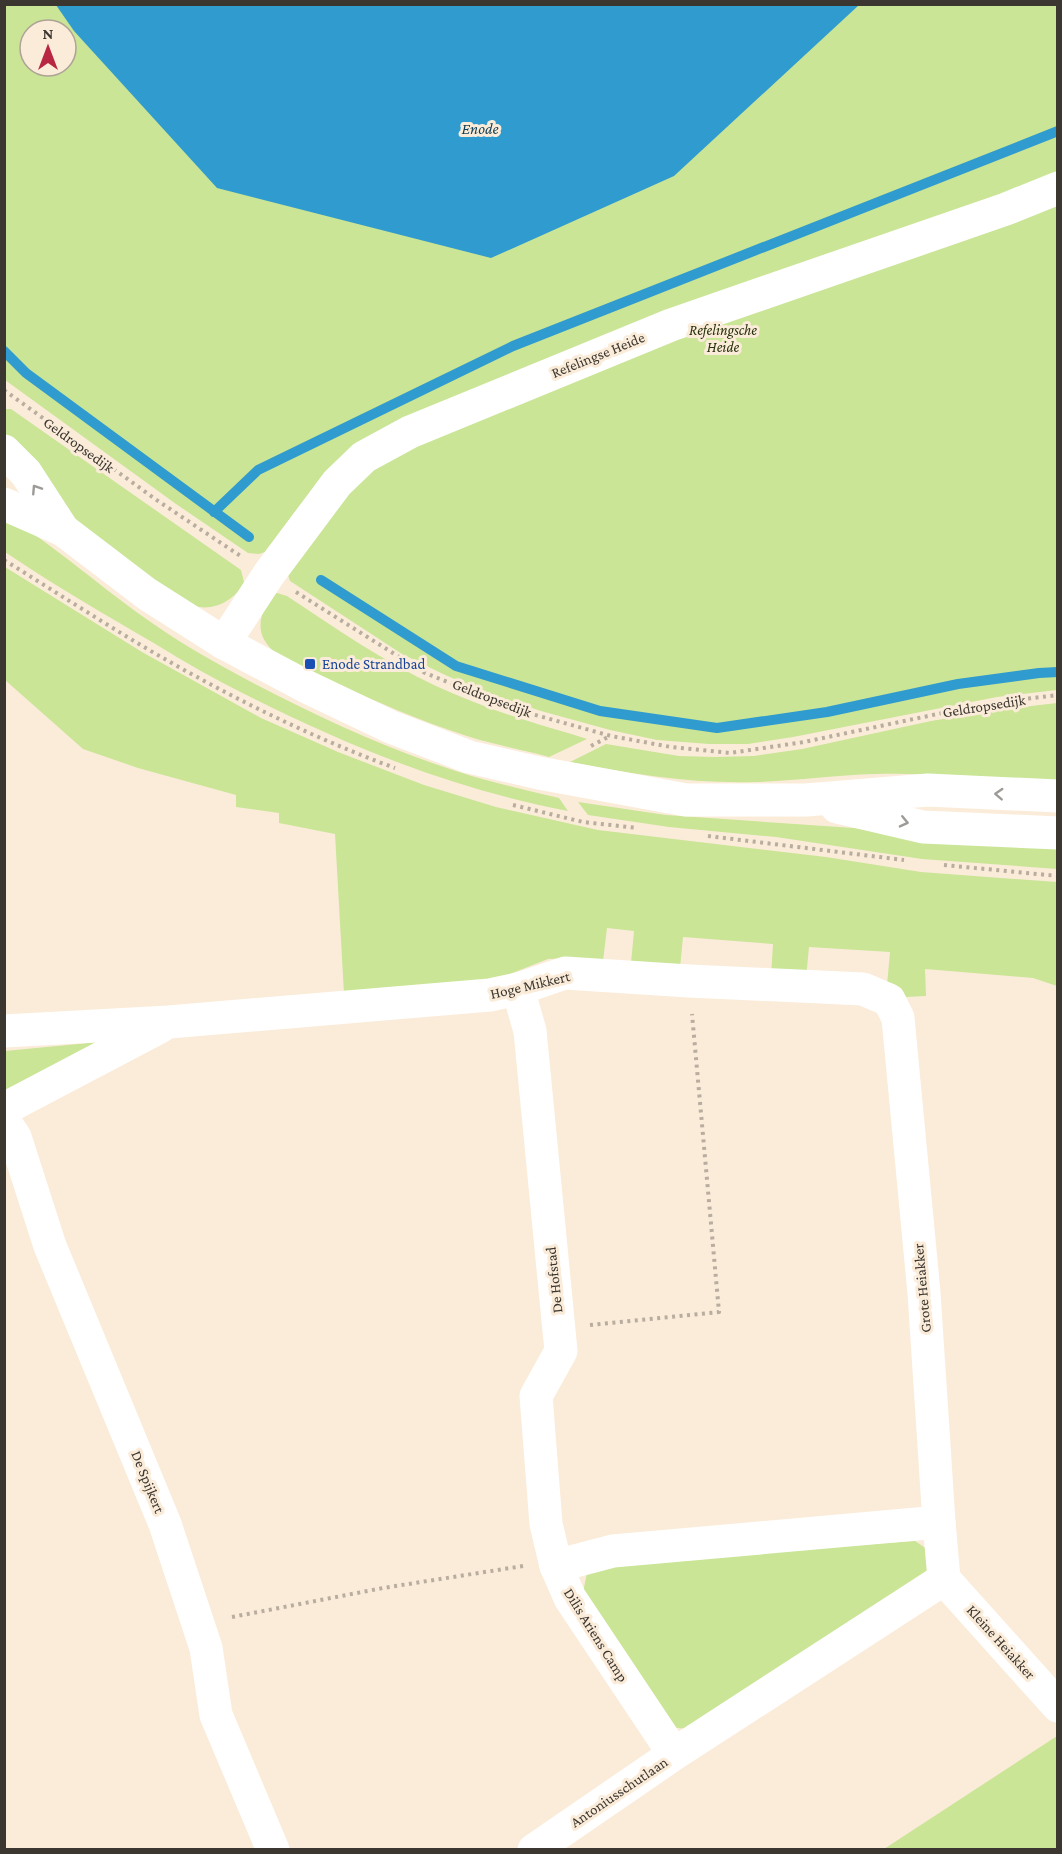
<svg xmlns="http://www.w3.org/2000/svg" width="1062" height="1854" font-family="'Crimson Pro',serif">
  <style>
    .green { fill: #cae596; fill-rule: evenodd }
    .water { fill: #309bce }
    .lines { fill: none; stroke-linecap: round; stroke-linejoin: round }
    .stream { stroke: #309bce; stroke-width: 10 }
    .path { stroke: #b9ad9f; stroke-width: 4; stroke-dasharray: 3 4.5; stroke-linecap: butt }
    .minor { stroke: #fff; stroke-width: 33 }
    .tertiary { stroke: #fff; stroke-width: 33 }
    .oneway { stroke: #9d9a97 }
    .transit-dot { fill: #1a4fb4; stroke: #fbecda; stroke-width: 2 }
    .labels { text-anchor: middle; stroke-width: 6; stroke-linejoin: round; paint-order: stroke }
    .park-label { font-size: 15px; font-style: italic; fill: #27320c; stroke: #fbecda }
    .street-label { font-size: 15px; fill: #3b362f; stroke: #fbecda }
    .transit-label { font-size: 15px; fill: #164399; stroke: #fbecda; text-anchor: start }
    .water-label { font-size: 16px; font-style: italic; fill: #123e53; stroke: #fbecda }
  </style>
  <rect width="100%" height="100%" fill="#fbecda"/>
  <g class="green">
    <path d="M4,5H1057V690L997,697L793,737L748,744H709L657,740L610,730L541,711L484,692L443,674L402,654L290,581L287,572L300,505L265,552L259,554L248,553L176,504L5,380ZM30,30H66V66H30Z"/>
    <path d="M4,409H11L241,570L244,582C237,598 217,610 199,607C174,602 133,563 112,547C96,536 78,524 65,510C53,496 45,479 33,464C25,453 14,444 5,434Z"/>
    <path d="M4,515C58,547 103,590 155,625C186,647 220,665 253,683C324,720 398,754 475,777C503,785 531,791 559,798L568,811C447,788 332,740 223,683C192,667 163,648 133,631C89,605 46,580 5,552Z"/>
    <path d="M5,567L142,652L261,718L338,752L424,785L496,807L598,830L826,857L921,872L1057,882V986L1033,978L925,969L926,996L906,997L901,988L887,985L890,952L809,947L806,979L771,976L773,944L683,937L680,968L631,963L634,931L607,928L603,961L569,958L548,959L490,982L344,994L335,834L279,823V813L236,807V795L138,768L83,749L5,680Z"/>
    <path d="M277,593L287,596C335,628 383,661 436,686C465,699 495,711 525,720C546,727 566,732 587,739L549,757C523,750 496,745 470,737C420,721 373,700 325,679C308,671 278,660 267,644C254,627 263,610 272,594Z"/>
    <path d="M1057,703V784C997,780 935,772 875,774C835,775 795,781 756,782C693,784 631,774 570,762L606,744L679,756L715,757L754,756L802,749L931,721L998,710Z"/>
    <path d="M578,802L666,815L1057,842V869L922,859L776,837L669,827L588,815Z"/>
    <path d="M99,1042L5,1096V1051Z"/>
    <path d="M915,1541L927,1549V1571L687,1729L670,1727L583,1592L587,1573L611,1563Z"/>
    <path d="M1057,1736V1849H884Z"/>
  </g>
  <path class="water" d="M56,5H859L674,176L491,258L217,188L74,31Z"/>
  <g class="lines">
    <g class="stream">
      <path d="M4,351L26,373L249,537"/>
      <path d="M214,512L258,470L513,346L1058,131"/>
      <path d="M321,580L456,666L600,711L717,728L827,712L958,684L1039,673L1058,672"/>
    </g>
    <g class="path">
      <path d="M4,390L158,501L242,557"/>
      <path d="M4,560C51,589 97,619 144,647C224,694 308,736 395,768"/>
      <path d="M296,592L423,672L514,709L611,736L671,747L730,753L804,742L990,703L1058,695"/>
      <path d="M591,746L610,736"/>
      <path d="M513,805L583,822L638,828"/>
      <path d="M708,836L904,860"/>
      <path d="M944,865L1058,876"/>
      <path d="M590,1325L719,1312L692,1014"/>
      <path d="M232,1617L383,1588L523,1566"/>
    </g>
    <g class="minor">
      <path d="M224,643L269,574L337,483L364,457L410,432L671,325L1006,209L1058,188"/>
      <path d="M518,989L530,1031L561,1351L536,1396L546,1524L556,1566"/>
      <path d="M4,1031L169,1022L490,995L518,989L565,973L689,981L863,989L889,1000L898,1018L924,1293L939,1522L944,1579"/>
      <path d="M4,1109L160,1027"/>
      <path d="M4,1121L15,1137L50,1246L165,1524L206,1648L216,1715L273,1850"/>
      <path d="M939,1522L613,1551L556,1566L570,1598L674,1754L944,1579"/>
      <path d="M944,1579L1058,1706"/>
      <path d="M534,1850L674,1754"/>
    </g>
    <g class="tertiary">
      <path d="M4,451L26,473L63,530"/>
      <path d="M4,504L63,530L147,594L224,643L305,686L391,727L469,757L539,773L686,800H806L928,790L1058,796"/>
      <path d="M837,807L923,827L1058,833"/>
    </g>
  </g>
  <defs><path id="oneway-chevron" d="M-2-3.5L2.5 0L-2 3.5" fill="none" stroke-width="1.6" stroke-linecap="round" stroke-linejoin="round" transform="scale(1.5)"/></defs>
  <g class="oneway">
    <use href="#oneway-chevron" transform="translate(36 489) rotate(-123)"/>
    <use href="#oneway-chevron" transform="translate(999 794) rotate(-177)"/>
    <use href="#oneway-chevron" transform="translate(904 822) rotate(13)"/>
  </g>
  <rect class="transit-dot" x="304" y="658" width="12" height="12" rx="3"/>
  <g class="labels">
    <g class="park-label">
      <text x="723" y="335">Refelingsche<tspan x="723" dy="17">Heide</tspan></text>
    </g>
    <g class="street-label">
      <text transform="translate(598 355) rotate(-22)" y="5">Refelingse Heide</text>
      <text transform="translate(79 445) rotate(36)" y="5">Geldropsedijk</text>
      <text transform="translate(492 698) rotate(21)" y="5">Geldropsedijk</text>
      <text transform="translate(984 706) rotate(-9)" y="5">Geldropsedijk</text>
      <text transform="translate(530 985) rotate(-13)" y="5">Hoge Mikkert</text>
      <text transform="translate(554 1280) rotate(-96)" y="5">De Hofstad</text>
      <text transform="translate(922 1288) rotate(-95)" y="5">Grote Heiakker</text>
      <text transform="translate(148 1482) rotate(68)" y="5">De Spijkert</text>
      <text transform="translate(596 1635) rotate(58)" y="5">Dilis Ariens Camp</text>
      <text transform="translate(1001 1642) rotate(48)" y="5">Kleine Heiakker</text>
      <text transform="translate(619 1792) rotate(-34)" y="5">Antoniusschutlaan</text>
    </g>
    <g class="transit-label">
      <text x="322" y="669">Enode Strandbad</text>
    </g>
    <g class="water-label">
      <text x="480" y="134">Enode</text>
    </g>
  </g>
  <rect width="1062" height="1854" fill="none" stroke="#3b362f" stroke-width="12"/>
  <g transform="translate(48 48)"><circle r="28" fill="#fbecda" stroke="#aea396" stroke-width="1.5"/>
  <path d="M0-4.5L10 22L0 15L-10 22Z" fill="#b82642"/>
  <text y="-9" font-size="16" font-weight="bold" text-anchor="middle" fill="#3b362f">N</text>
  </g>
</svg>
